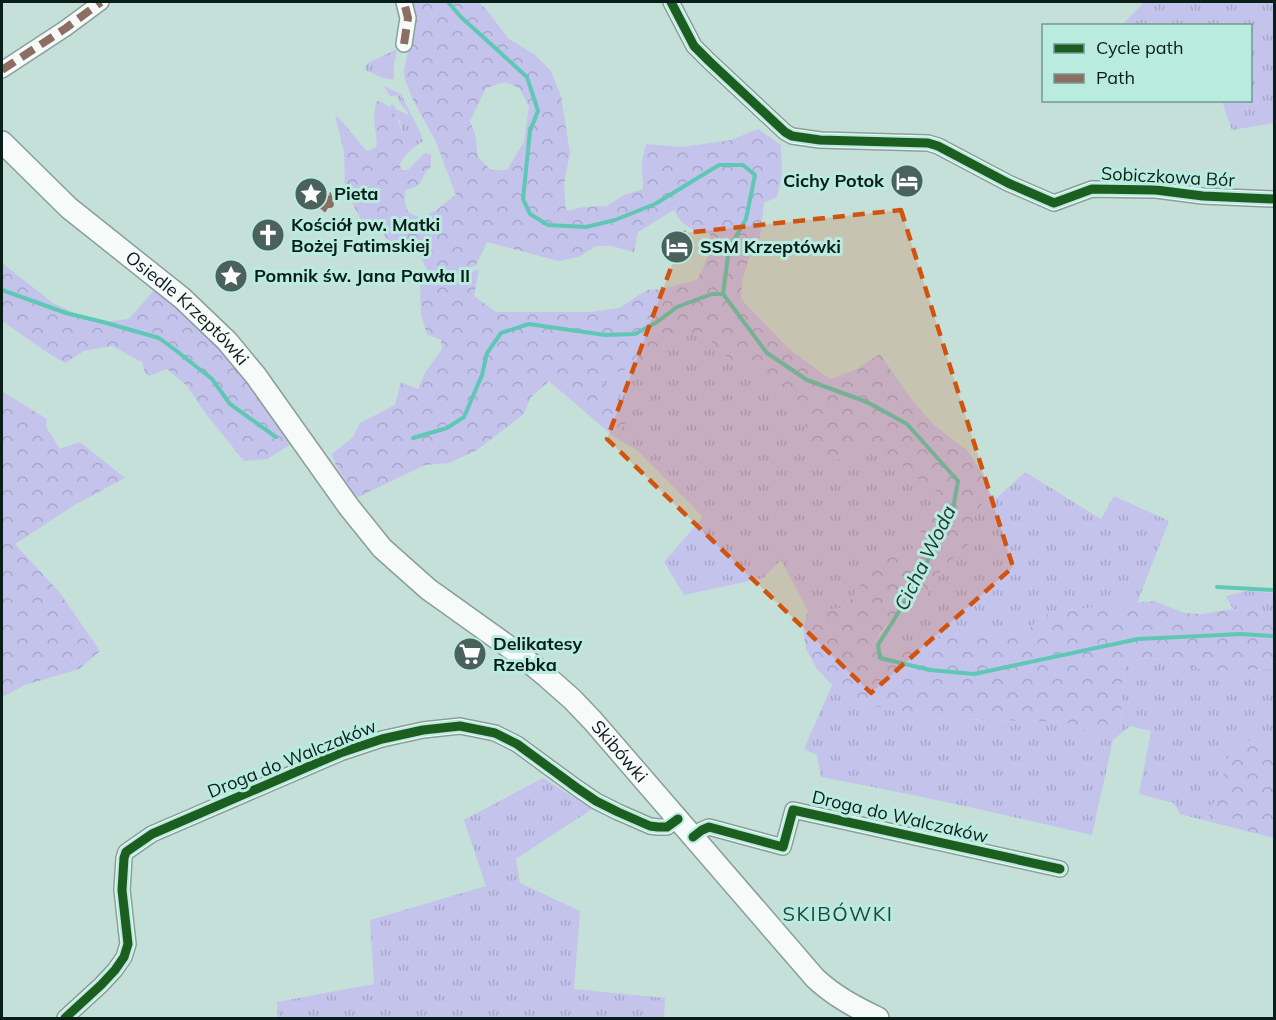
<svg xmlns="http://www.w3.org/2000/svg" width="1276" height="1020" font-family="Mulish,sans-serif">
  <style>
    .grass { fill: url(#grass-tufts) }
    .forest { fill: url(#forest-crowns); fill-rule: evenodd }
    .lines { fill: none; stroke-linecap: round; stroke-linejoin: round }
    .stream { stroke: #5ec8b5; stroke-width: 4 }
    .street-casing { stroke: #899f9a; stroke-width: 18 }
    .secondary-casing { stroke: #899f9a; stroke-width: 24 }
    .street { stroke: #f6faf9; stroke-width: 15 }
    .secondary { stroke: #f6faf9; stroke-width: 21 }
    .quiet { stroke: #8d6e63; stroke-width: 8; stroke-dasharray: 15 8; stroke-linecap: butt }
    .cycleway-casing { stroke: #b9ebdf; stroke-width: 13 }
    .cycleway { stroke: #1b5e20; stroke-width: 9 }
    .marked { fill: #d2530d; fill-opacity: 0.2; stroke: #d2530d; stroke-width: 4.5; stroke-dasharray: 12 8; stroke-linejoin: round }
    .labels { text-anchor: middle; stroke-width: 6; stroke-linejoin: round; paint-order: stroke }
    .street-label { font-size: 18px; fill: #0a1e19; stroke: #b9ebdf }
    .poi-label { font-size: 18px; font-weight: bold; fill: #0a1e19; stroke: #b9ebdf; text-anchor: start }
    .water-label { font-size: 20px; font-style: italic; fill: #1d3933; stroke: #b9ebdf }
    .neighbourhood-label { font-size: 20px; letter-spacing: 1.5px; fill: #1a4940; stroke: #b9ebdf }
  </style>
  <defs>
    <pattern id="grass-tufts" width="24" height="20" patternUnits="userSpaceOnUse" patternTransform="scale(1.5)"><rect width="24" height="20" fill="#c4c3ec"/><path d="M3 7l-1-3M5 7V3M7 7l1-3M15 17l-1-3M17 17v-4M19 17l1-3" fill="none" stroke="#a7a7ca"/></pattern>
    <pattern id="forest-crowns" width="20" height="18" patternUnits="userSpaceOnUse" patternTransform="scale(1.5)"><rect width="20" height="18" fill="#c4c3ec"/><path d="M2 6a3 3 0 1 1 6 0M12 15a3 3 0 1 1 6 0" fill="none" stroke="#a7a7ca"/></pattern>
  </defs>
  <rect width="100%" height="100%" fill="#c4e0d9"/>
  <g class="grass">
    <path d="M1144,2H1274V123L1232,130L1222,101L1250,100V26L1122,25Z"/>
    <path d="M397,49L394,64V79C385,81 375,73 366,71L365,67L368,63Z"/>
    <path d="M384,86L401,94L421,134L423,141L414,147L406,155L400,122L389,108L392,103L396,109L408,115V113L401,104L397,96H390Z"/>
    <path d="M705,332L719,352L785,392L803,417L809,434L838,460L856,446L871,442L940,495L914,547L882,561L869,571L854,596L842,608L808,611L781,560L763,578L684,595L664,562L703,517L637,450L614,437L636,411L600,382L614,373L639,366L669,343L693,333Z"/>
    <path d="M1025,472L1101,519L1114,496L1169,521L1137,603L1050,612L1030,628L997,636L965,633L942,635L932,652L912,645L882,652L872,645L906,603L911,579L918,567L930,569L912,606L922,603L944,566L967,546L975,516L989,493L997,498Z"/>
    <path d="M1247,591L1274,593V613L1233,609L1226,596Z"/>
    <path d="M1146,657L1210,671L1274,669V738L1239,742L1226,762L1221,784L1207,821L1180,814L1174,803L1139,794L1151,731L1130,726L1113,740L1092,835C1002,814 912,794 821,777L817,755L804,749L832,685L875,706L922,718L1065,722L1101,736L1122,730L1121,695L1125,666Z"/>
    <path d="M543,778L592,809L516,859L520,883L580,911L574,989L665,998L664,1018H278L277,1002L374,984L370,920L486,886L464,820Z"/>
  </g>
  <g class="forest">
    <path d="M411,2H478L486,9L508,38L535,55L551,71L561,96L570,153L564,184L566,211L584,207L607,206L624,195L643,189L642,162L646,144L682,147L731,140L758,129L781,145L782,174L777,197L764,203L760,238L749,257L742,282L741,299L788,348L830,379L853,371L880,354L911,399L934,425L969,452L985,479L989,493L975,516L967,546L944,566L922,603L911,606L930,569L918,567L911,579L906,603L880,633L872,645L882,652L912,645L932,652L942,635L965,633L997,636L1030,628L1050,612L1154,601L1184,613L1202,614L1233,609L1274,613V669L1210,671L1146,657L1125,666L1121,695L1122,730L1101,736L1065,722L922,718L875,706L832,685L817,669L806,649L803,629L808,611L842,608L854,596L869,571L882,561L914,547L940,495L871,442L856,446L838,460L818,461L808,457L809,434L803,417L785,392L719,352L705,332L693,333L669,343L639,366L614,373L600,381L636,411L614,437L549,381L530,398L524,414L477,450L449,463L425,465L356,498L336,466L332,454L353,437L360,423L395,405L401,382L418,389L426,371L442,349L441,340L427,334L421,315L420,285L431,281L460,277L479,269L474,296L496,312H590L620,308L640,294L648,290L662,289L697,280L710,252V234C691,229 683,228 674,210L638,232L634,252L612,246H596L579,257L558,261L487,242L476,265L458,274L430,276L415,245L403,242L391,245L383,233L367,231L345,189L344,151L335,116L339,118L365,149L367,151L375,148L377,145L374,117L376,101C399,103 403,137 406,154L400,164L401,170H408L425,153L431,155V167C418,178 425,187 405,190V204L409,213L421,218L437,210L446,202L456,195L436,142L413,100L405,80L404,70L410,41ZM505,82L519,88L529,106L524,142L507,170H491L478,157L475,134L470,121L486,88Z"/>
    <path d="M2,263L53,303L96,323L129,319L156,288L238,364L293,443L267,459L244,461L206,414L187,386L167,369L149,376L145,373L142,362L112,346L84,351L65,363C43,351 23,335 2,321Z"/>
    <path d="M2,391L47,419L46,427L60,449L80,442L125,478L76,504L15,544L60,593L100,651L79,669L25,685L2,697Z"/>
    <path d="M1274,738V838L1207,821L1221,784L1226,762L1239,742Z"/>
  </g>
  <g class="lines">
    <g class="stream">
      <path d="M448,2L461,17L527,77L538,111L530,131L523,199L530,214L548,225L586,227L615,220L655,204L719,165H743L755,175L746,219L729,249L723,294L767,353L807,380L867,402L907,424L958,481L952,514L913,589L878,645L880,658L930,670L974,674L1138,639L1241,634L1274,636"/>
      <path d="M2,290L66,313L103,322L159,338L174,349L212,379L230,404L276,437"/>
      <path d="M413,438L447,428L464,417L482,375L487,353L501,333L529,324L605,335L635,334L657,322L677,307L712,294H723"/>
      <path d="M1217,587L1274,590"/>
    </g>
    <g class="street-casing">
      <g id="street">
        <path d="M671,2L694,46L709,61L785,132L792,136L820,140L928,143L938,146L1008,183L1054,203L1092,189L1156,190L1203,196L1274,199"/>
        <path d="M404,44L408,18L404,2"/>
        <path d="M2,70L66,28L101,2"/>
        <path d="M693,837L702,830L709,827L783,847L793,810L1060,869"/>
        <path d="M65,1018L101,985L115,970L124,957L128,944L122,890L124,858L126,852L152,834L340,753L382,739L423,730L460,726L495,733L517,744L577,788L596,801L618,812L650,826L658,827H667L678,819"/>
      </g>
    </g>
    <g class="secondary-casing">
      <g id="secondary">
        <path id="s1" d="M2,142L69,208L182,298L227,341L256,376L349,507L382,548L428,589L519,654L547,677L572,699L593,721L815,978C834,996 855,1007 878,1018"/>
      </g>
    </g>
    <use href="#street" class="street"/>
    <use href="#secondary" class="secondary"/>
    <g class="quiet">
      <path d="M404,44L408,18L404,2"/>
      <path d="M2,70L66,28L101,2"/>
      <path d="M322,210C327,204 325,200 323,194L329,204H330L326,195L327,194L329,197L332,196"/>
    </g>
    <g class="cycleway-casing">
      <g id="cycleway">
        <path d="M671,2L694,46L709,61L785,132L792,136L820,140L928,143L938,146L1008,183L1054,203L1092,189L1156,190L1203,196L1274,199"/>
        <path d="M693,837L702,830L709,827L783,847L793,810L1060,869"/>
        <path d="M65,1018L101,985L115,970L124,957L128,944L122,890L124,858L126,852L152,834L340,753L382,739L423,730L460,726L495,733L517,744L577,788L596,801L618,812L650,826L658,827H667L678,819"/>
      </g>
    </g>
    <use href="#cycleway" class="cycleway"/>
  </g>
  <path class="marked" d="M901,210L1013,567L871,693L607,439L684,233Z"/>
  <defs>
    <g id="hotel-disc" transform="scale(1.725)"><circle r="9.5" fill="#4b625c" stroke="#b9ebdf"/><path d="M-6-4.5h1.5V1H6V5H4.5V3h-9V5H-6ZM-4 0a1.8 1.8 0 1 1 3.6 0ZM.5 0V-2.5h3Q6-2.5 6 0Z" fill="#fff"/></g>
    <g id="sight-disc" transform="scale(1.725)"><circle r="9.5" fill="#4b625c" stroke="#b9ebdf"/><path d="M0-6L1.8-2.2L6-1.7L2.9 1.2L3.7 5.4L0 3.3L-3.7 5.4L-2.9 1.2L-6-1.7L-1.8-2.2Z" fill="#fff"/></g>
    <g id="church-disc" transform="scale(1.725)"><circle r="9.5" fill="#4b625c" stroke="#b9ebdf"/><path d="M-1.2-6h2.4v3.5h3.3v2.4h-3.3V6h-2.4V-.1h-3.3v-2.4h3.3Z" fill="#fff"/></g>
    <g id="supermarket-disc" transform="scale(1.725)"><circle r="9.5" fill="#4b625c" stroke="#b9ebdf"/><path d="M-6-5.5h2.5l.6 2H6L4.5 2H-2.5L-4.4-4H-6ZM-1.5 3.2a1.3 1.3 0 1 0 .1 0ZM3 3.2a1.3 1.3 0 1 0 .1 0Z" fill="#fff"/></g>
  </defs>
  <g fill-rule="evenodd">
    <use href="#hotel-disc" x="907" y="181"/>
    <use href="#sight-disc" x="311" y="194"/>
    <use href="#church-disc" x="268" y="235"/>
    <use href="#hotel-disc" x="677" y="247"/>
    <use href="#sight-disc" x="231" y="276"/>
    <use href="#supermarket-disc" x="470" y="654"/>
  </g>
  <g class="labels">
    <g class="street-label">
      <text transform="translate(1168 177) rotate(3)" y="6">Sobiczkowa Bór</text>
      <text dy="6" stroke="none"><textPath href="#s1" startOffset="249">Osiedle Krzeptówki</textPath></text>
      <text dy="6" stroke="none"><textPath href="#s1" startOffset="873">Skibówki</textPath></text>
      <text transform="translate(292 759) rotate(-22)" y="6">Droga do Walczaków</text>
      <text transform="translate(900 817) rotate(13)" y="6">Droga do Walczaków</text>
    </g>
    <g class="poi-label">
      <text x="884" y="187" text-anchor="end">Cichy Potok</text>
      <text x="334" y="200">Pieta</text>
      <text x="291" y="231">Kościół pw. Matki<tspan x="291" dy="21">Bożej Fatimskiej</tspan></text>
      <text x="700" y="253">SSM Krzeptówki</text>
      <text x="254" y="282">Pomnik św. Jana Pawła II</text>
      <text x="493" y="650">Delikatesy<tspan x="493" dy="21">Rzebka</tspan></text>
    </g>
    <g class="water-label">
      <text transform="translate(925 558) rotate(-64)" y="7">Cicha Woda</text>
    </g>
    <g class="neighbourhood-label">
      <text x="838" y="921">SKIBÓWKI</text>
    </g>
  </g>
  <rect width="1276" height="1020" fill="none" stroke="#0a1e19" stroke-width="6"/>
  <rect x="1042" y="24" width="210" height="78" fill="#b9ebdf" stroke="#739990" stroke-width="1.5"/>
  <rect x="1054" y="44" width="30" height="9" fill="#1b5e20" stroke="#739990" stroke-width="1.5"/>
  <text x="1096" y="54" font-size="18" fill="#0a1e19">Cycle path</text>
  <rect x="1054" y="74" width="30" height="9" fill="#8d6e63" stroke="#739990" stroke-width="1.5"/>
  <text x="1096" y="84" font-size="18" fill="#0a1e19">Path</text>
</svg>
